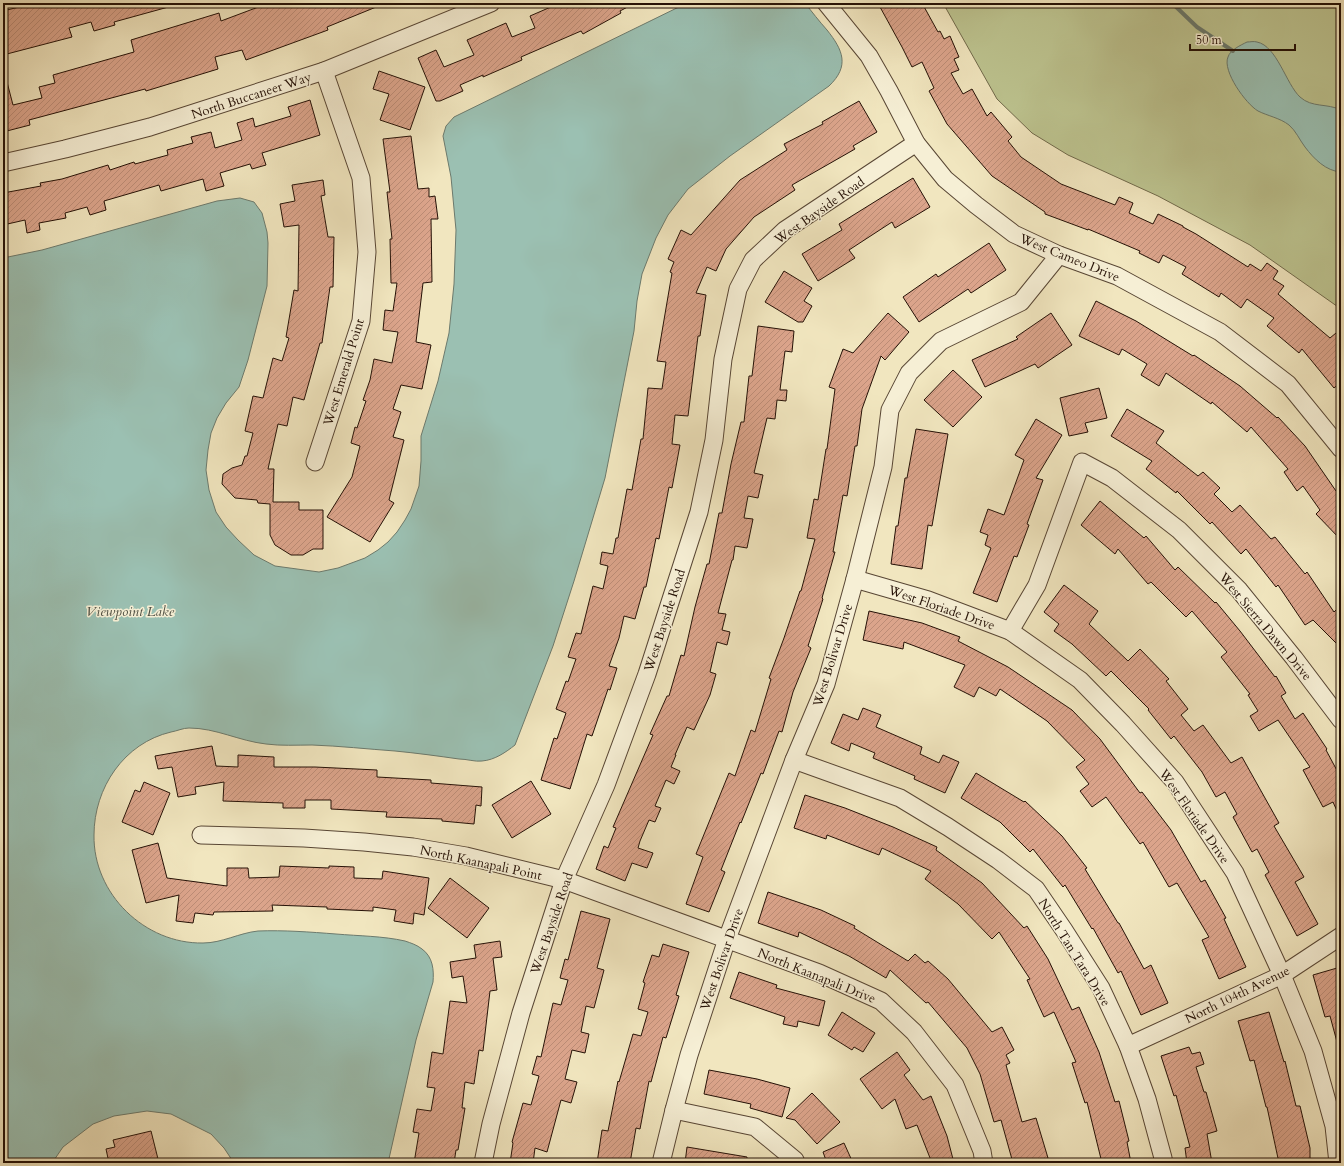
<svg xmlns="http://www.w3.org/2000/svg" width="1344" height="1166" font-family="Cardo,serif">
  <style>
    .green { fill: #bdc490; stroke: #716a4b }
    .water { fill: #9bc0b2; stroke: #6c7a6d }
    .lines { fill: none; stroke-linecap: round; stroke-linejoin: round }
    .stream { stroke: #6c7a6d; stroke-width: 4 }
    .building { fill: url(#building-hatch); stroke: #251106 }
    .minor-casing { stroke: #584634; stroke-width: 19 }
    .minor { stroke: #f6efd5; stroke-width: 17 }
    .labels { text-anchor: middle; stroke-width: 3; stroke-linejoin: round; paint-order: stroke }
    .street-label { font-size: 13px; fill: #251106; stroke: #f6efd5 }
    .water-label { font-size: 14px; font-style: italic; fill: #4e4e42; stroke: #f6efd5 }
  </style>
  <defs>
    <pattern id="building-hatch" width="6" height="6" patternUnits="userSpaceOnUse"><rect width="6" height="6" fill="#dba48b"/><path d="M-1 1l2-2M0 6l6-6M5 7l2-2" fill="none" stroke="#bc8c76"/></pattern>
  </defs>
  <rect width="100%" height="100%" fill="#f1e6bf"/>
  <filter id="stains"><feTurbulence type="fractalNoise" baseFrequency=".005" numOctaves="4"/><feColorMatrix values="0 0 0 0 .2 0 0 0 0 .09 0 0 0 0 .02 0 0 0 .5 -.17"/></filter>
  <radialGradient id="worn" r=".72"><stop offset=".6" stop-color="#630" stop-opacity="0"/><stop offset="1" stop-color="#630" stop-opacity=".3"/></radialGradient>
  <path class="green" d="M943,3H1341V309L1250,245L1158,196L1068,155L1032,133L997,99Z"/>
  <g class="water">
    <path d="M687,3H805C812,12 819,21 827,30C843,50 850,66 829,86L730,156L688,189L668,215L656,238L642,274L637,301L634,331L605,478L574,581L553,646L515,745C506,752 495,760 482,761C475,762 467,759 459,759C438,756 416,753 395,751C367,749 340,746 312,745C296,745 281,746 266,744C239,741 216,728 189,728C183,728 177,731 171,732C124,743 94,788 94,835C93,894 145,944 203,943C222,943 239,933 258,931C284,930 310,932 336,934C359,936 383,936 405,941C411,943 417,945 422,949C433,957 434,970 433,982L416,1040L388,1163H234L224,1148L211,1134L171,1114L147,1111L114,1116L93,1124L63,1147L52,1163H3V258L42,250L217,201L240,198L254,202L262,213L267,232L268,243L267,286L248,360L239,387L226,403L217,418L211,433L208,450L206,470L209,490L216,512L226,527L238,540L254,555L275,566L319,572L338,568L365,558L378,550L388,542L397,532L405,520L411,509L419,486L421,461V436L438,381L449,333L454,284L456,230L451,177L443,136L446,126L454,117Z"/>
    <path d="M1247,42C1250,42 1254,41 1257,42C1277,46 1286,84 1300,97C1312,108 1327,103 1341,110V172C1326,171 1314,159 1305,147C1299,139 1296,131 1289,125C1280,118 1268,116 1258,111C1246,104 1222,71 1228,57C1230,50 1241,45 1247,42Z"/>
  </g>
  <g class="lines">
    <path class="stream" d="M1172,3L1197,27L1233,51"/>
  </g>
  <g class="building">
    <path d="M35,3H171L172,6L114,22L115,25L94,31L91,22L69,28L72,37L3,55V11Z"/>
    <path d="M269,3H386L327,27L328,30L246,60L242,50L215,57L218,69L146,91L145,89L29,120L30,125L3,132V83L7,82L13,105L42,98L39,87L55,83L53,75L134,52L131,40L219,13L221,21Z"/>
    <path d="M560,3H635L620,11L621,13L583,34L581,31L521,57L522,60L483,77V75L460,85L463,91L440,101H436L418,58L436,50L444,67L474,55L467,40L506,23L512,37L535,28L530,16Z"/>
    <path d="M888,3H922L938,32L940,31L944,39L950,36L959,57L954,59L959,70L951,73L963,94L972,89L987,116L991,112L1012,137L1008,141L1021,157L1061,184L1115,205L1119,197L1133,203L1129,213L1153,224L1158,214L1183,226V227L1196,234L1248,267L1250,264L1261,271L1267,263L1278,271L1273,279L1284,286L1278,294L1330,338L1336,333L1341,339V382L1334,388L1302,349L1299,353L1267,326L1274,318L1247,299L1241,308L1221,293L1219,297L1182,274L1186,267L1163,255L1159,263L1139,253L1140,251L1088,229V230L1045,214V212L992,176L947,124L929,91L934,88L922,62L912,67L902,47L880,7Z"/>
    <path d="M379,71L425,87L410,130L380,120L389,94L373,89Z"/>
    <path d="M310,100L320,135L262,153L266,165L252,169L250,164L220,173L224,186L206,191L203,179L161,191L159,185L104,201L106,210L90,215L87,207L65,213L66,218L39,223L40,230L27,233L25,220L3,225V193L41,186L40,183L62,179L108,165L110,170L134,162L135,164L168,155L167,150L193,143L191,137L211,132L215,148L242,140L237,123L253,118L255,127L291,116L288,107Z"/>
    <path d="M859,101L877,132L853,146L855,149L792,185L795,190L754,217L726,249L716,271L707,267L696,293L706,295L700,336H698L688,416L675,415L672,444L680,445L672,488L669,487L659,539L656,538L646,587H644L635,619L624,616L619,638L609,666L617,668L610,690L608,689L592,736L587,734L570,789L541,780L554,738L557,739L566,713L556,709L566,681L568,682L576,659L568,657L576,633L581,634L593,586L603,589L608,566L600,564L602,552L613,554L616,538H618L627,489L632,490L641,439H643L648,388L662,389L666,362L657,361L672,273L670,272L674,262L668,259L681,230L691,235L740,180L787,150L784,144L823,124L822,122Z"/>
    <path d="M411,136L418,189L429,188V197L435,196L438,219H431L432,282L423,283L416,342L431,345L422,389L401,385L393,409L401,412L393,437L404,440L389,500L394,503L370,542L327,517L352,477L360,446L351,443L355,427L357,428L366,401L363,400L370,380L374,359L392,363L398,332L383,330L385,310L393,311L397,283H391L390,239H392L387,192H390L383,139Z"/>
    <path d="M913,178L930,207L895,228L892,222L849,250L855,258L818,281L802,254L842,230L839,224Z"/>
    <path d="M323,180L325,195L321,196L328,237H334L333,287H330L322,343H320L304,400L293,397L287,426L278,424L268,469H274L273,502H299V510H323V549H313L303,555H291L275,545L270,535V504L258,503L257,500L235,498L222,484L223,474L232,468L242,465L245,456H247L253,433L245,431L253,396L263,398L273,358L282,361L289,338L286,337L294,290L298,291L299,225L284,227L280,204L295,201L292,185Z"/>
    <path d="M989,243L1006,270L971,293L968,289L919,322L903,297L936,274L938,277Z"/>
    <path d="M784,271L812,288L804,301L812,306L803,322H798L765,302Z"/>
    <path d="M1096,301L1136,321L1193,356L1194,355L1240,386L1277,418L1278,417L1305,446L1336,491L1341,496V540L1316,514L1320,510L1303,486L1297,491L1284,472L1288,469L1251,427L1247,432L1212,402L1211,404L1166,373L1159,386L1141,375L1147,364L1122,349L1119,355L1079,336Z"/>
    <path d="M888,313L909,332L885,360L881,356L862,409L857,446H855L847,496L843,495L833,552H835L822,598L823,599L808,646L811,648L793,692L782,732L779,731L763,774L761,773L741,823L740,822L721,870L725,872L709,912L686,904L703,857L696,854L729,773L735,776L751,730L755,732L771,679L769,678L784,638L800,591H801L815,539L807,538L814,499L818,500L826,449H827L835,389L829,387L843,349L853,353Z"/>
    <path d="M1051,313L1072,345L1038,368L1035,364L985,387L972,360L1018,339L1016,337Z"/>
    <path d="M758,326L794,331L792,352L785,351L780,390H787L786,401L777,400L775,419L767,418L754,473L763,475L758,498L748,496L744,518L753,519L747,548L735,546L733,560H732L718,613L726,614L722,630L730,632L727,645L717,642L710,672L716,674L710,695L694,730L687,727L675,755H676L671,767L680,771L674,784L666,780L655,806L661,808L655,822L649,820L640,841L638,848L653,853L647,868L632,863L625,881L596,869L604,846L608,848L616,828L613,827L653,735L650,734L667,696H669L681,655L684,656L695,607L707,564H709L719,513H722L731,464L741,422H744L749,376H752Z"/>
    <path d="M953,370L982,397L953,427L924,400Z"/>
    <path d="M1099,388L1107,418L1085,423L1088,432L1069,436L1060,398Z"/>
    <path d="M1127,409L1164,431L1156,443L1198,476L1203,472L1220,488L1214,494L1232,512L1240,505L1271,539L1275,537L1305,574L1307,572L1334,612L1341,605V648L1313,620L1305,625L1278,585L1276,587L1246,549L1241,554L1212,522L1210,524L1177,491L1176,493L1146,469L1152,461L1111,436Z"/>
    <path d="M1036,419L1062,435L1036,478L1043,480L1027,524L1029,525L1017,557L1014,556L997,602L973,593L991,548L985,545L988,535L980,532L988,509L1004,515L1024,460L1015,455Z"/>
    <path d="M916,429L948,434L932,526L928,525L922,569L891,564L896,526H898L905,478H907Z"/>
    <path d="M1100,501L1144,538L1146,536L1175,570L1178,567L1215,603L1216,602L1240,631L1275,677L1276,676L1286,693L1281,696L1295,719L1303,713L1327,749L1326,750L1341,778V820L1333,802L1323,807L1303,770L1310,767L1278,720L1259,731L1250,716L1258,711L1248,695L1250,694L1221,657L1227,652L1192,611L1186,617L1151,582L1148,584L1118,549L1115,554L1081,525Z"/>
    <path d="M1064,585L1098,611L1089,624L1128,661L1140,649L1169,679L1166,681L1188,709L1181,715L1194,731L1203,725L1231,763L1242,757L1279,823L1274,826L1304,877L1295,882L1318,924L1297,936L1265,875L1269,872L1257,849L1252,852L1233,817L1237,814L1225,792L1216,797L1202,772L1174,736L1171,739L1148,710L1149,709L1111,671L1106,676L1072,644L1054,631L1059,624L1044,612Z"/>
    <path d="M869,611L922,623L960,637L958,641L1008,667L1072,710L1100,739L1140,793L1142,792L1171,830L1201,882L1205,880L1226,918L1224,919L1246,967L1219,979L1202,940L1209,937L1177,883L1169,887L1143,842L1140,844L1106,797L1092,807L1080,791L1089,784L1076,767L1085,760L1047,721L1000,689L996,696L979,687L974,697L954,687L965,665L904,642L903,649L863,640Z"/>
    <path d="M863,708L881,715L876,727L922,747L920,754L939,763L943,755L959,762L945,793L914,779L915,776L873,758L875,753L851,743L849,751L831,743L843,714L858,720Z"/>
    <path d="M212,746L216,766L238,767V755L274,757V767H315L377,770V777L431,780V783L482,787L481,806L476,805L474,824L442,821V819L386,817L387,812L331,809V800H305V808H283V803L223,801L224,782L195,787L196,794L178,797L172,767L158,769L155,756Z"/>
    <path d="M976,773L1024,802L1025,801L1062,836L1087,868L1085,869L1118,923H1119L1144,969L1151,965L1168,1003L1141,1015L1121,971L1118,973L1093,928L1092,929L1065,885L1063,887L1033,849L1030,852L1000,822L961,798Z"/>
    <path d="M531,781L551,814L512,838L492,805Z"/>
    <path d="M144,782L170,793L153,835L122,822L135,790L140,792Z"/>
    <path d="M805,795L845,808L893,827L937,847L936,850L982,883L1024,928L1027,926L1048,959L1072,1010L1079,1007L1099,1052L1115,1102L1119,1101L1129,1141L1127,1142L1131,1163H1102L1087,1102L1085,1103L1072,1063L1076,1062L1054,1012L1044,1017L1027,980L1030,979L999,932L992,939L958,904L925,879L931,871L882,848L879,855L827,835L826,839L794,828Z"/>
    <path d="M158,843L167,878L227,886V868H248L249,878L279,877L280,866L329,868V866L354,867V878L382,879L383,871L429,878L424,915L414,913L413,924L394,921L396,910L373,907V911L327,909V907L272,905L273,911L214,912L213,915L195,913L193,923L176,921L179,895L146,903L132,850Z"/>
    <path d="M450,878L489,908L467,938L428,908Z"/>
    <path d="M768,892L821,910L855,926L854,928L908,961L915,954L925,963L928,961L948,979L992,1032L1002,1027L1014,1050L1006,1055L1010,1063L1006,1065L1022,1122L1036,1118L1048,1158L1031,1163H1013L1001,1120L994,1122L980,1074L967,1048L928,1002L926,1003L890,970L886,978L849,956L799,932L798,937L758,923Z"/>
    <path d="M581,911L610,919L597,968L604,970L594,1008L586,1006L581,1032L589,1034L585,1053L572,1050L565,1079L577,1082L571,1103L561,1100L547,1152L535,1148L533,1163H510L513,1143L512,1142L523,1103L531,1105L539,1076L532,1074L537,1056L541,1057L553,1003L561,1005L568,980L560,978L565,959L568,960Z"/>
    <path d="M500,941L502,957L493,958L497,990L490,991L483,1051L479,1050L474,1084L465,1082L462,1108H465L458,1150H456L454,1163H414L419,1133L413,1132L417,1109L431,1111L435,1088L427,1087L432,1052L443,1054L450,1001L467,1003L463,976L452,978L450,962L476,958L474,945Z"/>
    <path d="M663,944L689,952L676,995L679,996L666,1038L663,1037L651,1082L649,1081L640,1129L636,1128L630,1163H597L602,1130L608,1131L618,1081L619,1082L633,1034L641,1036L648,1012L638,1009L645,983L643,982L652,955L659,957Z"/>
    <path d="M1337,968L1341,982V1042H1337L1330,1016L1325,1017L1313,975Z"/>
    <path d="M739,972L777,985L776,988L825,1001L819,1026L798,1021L797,1027L783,1024L785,1017L730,998Z"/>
    <path d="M842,1012L875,1033L863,1052L854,1047L852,1050L828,1035Z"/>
    <path d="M1269,1012L1284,1062L1285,1061L1296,1106H1300L1310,1148V1163H1279L1267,1107H1266L1254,1060L1250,1061L1238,1021Z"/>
    <path d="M1189,1047L1192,1054L1200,1052L1204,1064L1196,1067L1204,1092H1206L1217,1131L1207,1134L1212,1163H1187L1185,1148L1190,1147L1176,1095L1174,1096L1161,1056Z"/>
    <path d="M897,1052L910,1070L904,1075L923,1100L931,1096L947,1136L954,1163H932L917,1125L906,1129L895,1099L882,1109L860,1079Z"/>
    <path d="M709,1070L757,1079L790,1088L782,1117L750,1108L751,1104L704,1094Z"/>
    <path d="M812,1093L840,1122L817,1144L795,1120L786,1118Z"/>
    <path d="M151,1131L159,1163H109L106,1149L115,1147L113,1140Z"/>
    <path d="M844,1143L853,1163H827L823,1152Z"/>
    <path d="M687,1147L747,1157V1163H685Z"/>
  </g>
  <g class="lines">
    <g class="minor-casing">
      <g id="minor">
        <path d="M826,3L869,56L889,91L916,143L945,179L976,205L1014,234L1059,255L1117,276L1220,332L1288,384L1341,449"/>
        <path d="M3,163L65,149L150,127L324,71L491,3"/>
        <path d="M315,462L361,321L367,252L361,178L324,71"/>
        <path d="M855,579L928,600L1010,631L1080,680L1123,724L1175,782L1235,873L1282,975L1313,1051L1334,1126L1338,1163"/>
        <path d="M1010,631L1037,585L1082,462L1112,478L1179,530L1239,590L1294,658L1341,720"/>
        <path d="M794,760L900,798L948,827L998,860L1036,889L1064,930L1101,988L1128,1046L1147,1099L1163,1158L1164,1163"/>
        <path d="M201,835L304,838L364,842L413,847L466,856L564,880L819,973L881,1001L914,1032L955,1085L982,1151L984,1163"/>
        <path d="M1128,1046L1282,975L1341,936"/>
        <path d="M674,1110L755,1127L795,1160L796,1163"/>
        <path d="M483,1163L491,1124L521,1013L564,880L606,785L647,674L699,512L714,440L723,359L738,289L753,260L785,230L916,143"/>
        <path d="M661,1163L674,1110L689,1055L727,939L794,760L826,684L855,579L883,467L890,410L909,373L941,341L1021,302L1059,255"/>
      </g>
    </g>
    <use href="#minor" class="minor"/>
  </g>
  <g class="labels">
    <g class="street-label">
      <text transform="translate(251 95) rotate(-18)" y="5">North Buccaneer Way</text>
      <text transform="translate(819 210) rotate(-35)" y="5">West Bayside Road</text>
      <text transform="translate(1070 257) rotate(22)" y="5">West Cameo Drive</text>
      <text transform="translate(343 372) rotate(-73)" y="5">West Emerald Point</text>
      <text transform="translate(942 607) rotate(19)" y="5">West Floriade Drive</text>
      <text transform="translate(664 620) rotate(-72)" y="5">West Bayside Road</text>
      <text transform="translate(1266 626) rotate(50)" y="5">West Sierra Dawn Drive</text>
      <text transform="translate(832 655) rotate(-73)" y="5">West Bolivar Drive</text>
      <text transform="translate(1195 816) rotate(55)" y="5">West Floriade Drive</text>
      <text transform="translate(481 862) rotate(12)" y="5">North Kaanapali Point</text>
      <text transform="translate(551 923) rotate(-71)" y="5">West Bayside Road</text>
      <text transform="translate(1075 952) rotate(58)" y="5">North Tan Tara Drive</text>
      <text transform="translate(721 959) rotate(-71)" y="5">West Bolivar Drive</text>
      <text transform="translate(817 975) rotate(22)" y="5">North Kaanapali Drive</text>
      <text transform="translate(1237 994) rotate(-26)" y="5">North 104th Avenue</text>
    </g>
    <g class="water-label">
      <text x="130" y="616">Viewpoint Lake</text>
    </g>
  </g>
  <rect width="1344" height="1166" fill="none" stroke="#f1e6bf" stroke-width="16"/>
  <rect x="4" y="4" width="1336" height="1158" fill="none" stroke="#251106" stroke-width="2"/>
  <rect x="8" y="8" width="1328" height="1150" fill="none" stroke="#251106"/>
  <path d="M1190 44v6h105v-6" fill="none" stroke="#251106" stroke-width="2"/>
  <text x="1196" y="44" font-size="12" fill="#251106" stroke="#f6efd5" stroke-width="3" paint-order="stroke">50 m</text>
  <rect width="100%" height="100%" filter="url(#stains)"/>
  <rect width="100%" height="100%" fill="url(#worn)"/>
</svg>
